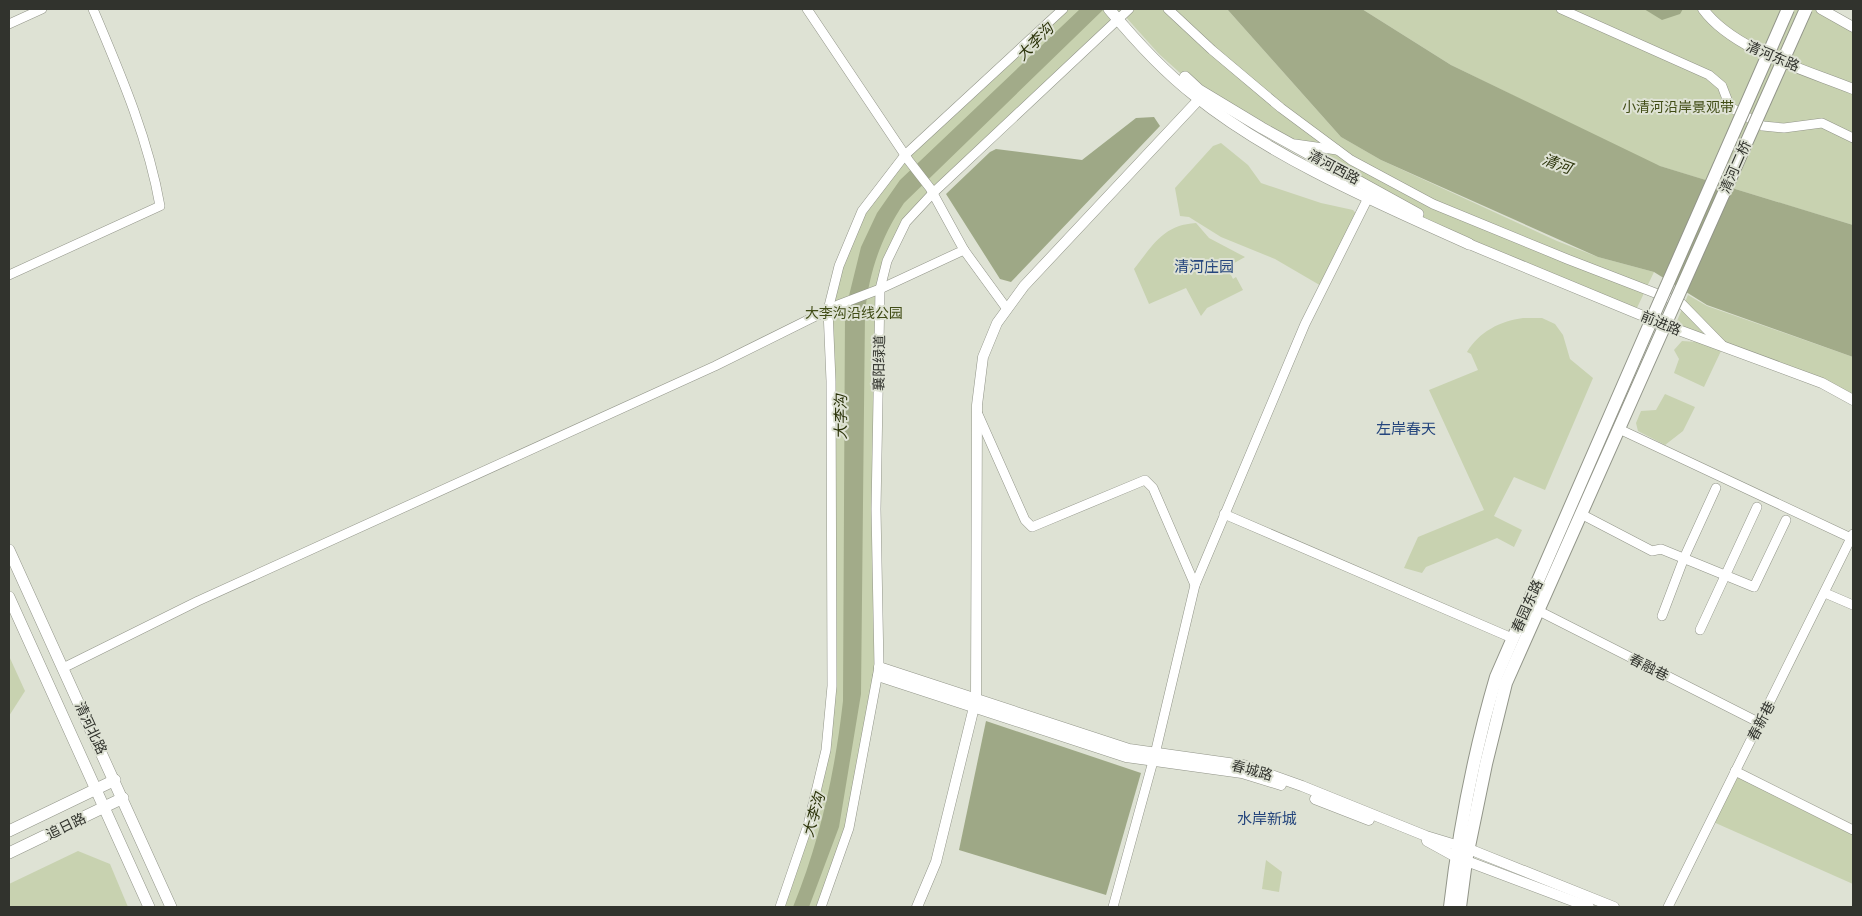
<svg xmlns="http://www.w3.org/2000/svg" width="1862" height="916" font-family="'DejaVu Sans','Noto Sans SC',sans-serif">
  <style>
    .green { fill: #c8d2b0 }
    .forest { fill: #9ea886 }
    .water { fill: #a2ab89 }
    .lines { fill: none; stroke-linecap: round; stroke-linejoin: round }
    .minor-casing { stroke: #929589; stroke-width: 10 }
    .tertiary-casing { stroke: #929589; stroke-width: 11 }
    .secondary-casing { stroke: #929589; stroke-width: 12 }
    .primary-casing { stroke: #929589; stroke-width: 14 }
    .minor { stroke: #fff; stroke-width: 9 }
    .tertiary { stroke: #fff; stroke-width: 10 }
    .secondary { stroke: #fff; stroke-width: 11 }
    .primary { stroke: #fff; stroke-width: 12 }
    .primary-bridge-casing { stroke: #929589; stroke-width: 14; stroke-linecap: butt }
    .primary-bridge { stroke: #fff; stroke-width: 12 }
    .labels { text-anchor: middle; stroke-width: 4; stroke-linejoin: round; paint-order: stroke }
    .street-label { font-size: 14px; fill: #31332d; stroke: #dee2d4 }
    .park-label { font-size: 14px; fill: #414d16; stroke: #dee2d4 }
    .water-label { font-size: 15px; font-style: italic; fill: #2a3208; stroke: #dee2d4 }
    .neighbourhood-label { font-size: 15px; fill: #25467d; stroke: #dee2d4 }
  </style>
  <rect width="100%" height="100%" fill="#dee2d4"/>
  <g class="green">
    <path d="M1063,9H1227L1341,137L1381,160L1557,241L1598,257L1654,272L1635,312L1469,244L1199,90L1159,54L1124,15L906,222L880,289V659L849,828L821,907H780L826,750L832,686L828,310L862,211L905,155Z"/>
    <path d="M1362,9H1821L1853,27V225L1653,164L1451,65Z"/>
    <path d="M1221,143L1248,165L1261,183L1321,203L1353,210L1359,217L1323,287L1275,259L1221,237L1189,217L1180,216L1175,188L1213,146Z"/>
    <path d="M1196,223L1209,238L1245,257L1227,267L1233,279L1236,277L1243,290L1207,308L1201,316L1186,288L1149,304L1134,269C1153,245 1163,225 1196,223Z"/>
    <path d="M1688,295L1707,306L1853,357V400L1674,328Z"/>
    <path d="M1523,318H1542L1555,324L1563,335L1570,359L1593,378L1545,490L1514,477L1494,516L1522,530L1514,547L1497,538L1426,567L1422,573L1404,568L1418,537L1484,510L1429,390L1478,370L1471,354L1467,352C1479,332 1500,321 1523,318Z"/>
    <path d="M1682,341L1697,342L1721,351L1704,387L1674,373L1679,359L1674,350Z"/>
    <path d="M1665,394L1695,407L1683,431L1665,445L1638,431L1636,423L1641,411L1656,410Z"/>
    <path d="M9,656L25,691L9,716Z"/>
    <path d="M1735,771L1853,830V884L1711,821Z"/>
    <path d="M78,851L110,864L128,907H9V884Z"/>
    <path d="M1266,860L1282,872L1279,892L1262,889Z"/>
  </g>
  <g class="forest">
    <path d="M1644,9H1683L1680,14L1662,20Z"/>
    <path d="M1154,117L1160,126L1011,282L1000,279L946,194L990,152L996,149L1082,160L1136,118Z"/>
    <path d="M986,721L1141,773L1106,895L959,850Z"/>
  </g>
  <g class="water">
    <path d="M1080,9H1104L904,203C881,237 869,272 865,313L861,694L839,827L809,907H793C820,841 835,772 843,701L845,312L861,247L877,213L900,180Z"/>
    <path d="M1227,9H1362L1451,65L1660,166L1853,225V357L1707,305L1654,272L1598,257L1381,160L1341,137Z"/>
  </g>
  <g class="lines">
    <g class="minor-casing">
      <g id="minor">
        <path d="M1168,9L1212,50L1281,108L1351,160L1433,204L1567,259L1681,303L1723,346"/>
        <path d="M1561,9L1709,75L1722,86L1730,107L1763,126L1784,128L1822,123L1853,138"/>
        <path d="M9,24L42,9"/>
        <path d="M1295,144L1337,150"/>
        <path d="M964,250L1007,309"/>
        <path d="M9,275L160,206C148,137 120,73 93,9"/>
        <path d="M977,412L1025,520L1032,527L1145,480L1153,488L1195,585"/>
        <path d="M1619,429L1851,538"/>
        <path d="M1224,514L1512,638"/>
        <path d="M1581,514L1652,551L1661,549L1754,587L1786,520"/>
        <path d="M1825,593L1853,605"/>
        <path d="M1539,611L1760,723"/>
        <path d="M1662,616L1684,558L1716,488"/>
        <path d="M1700,630L1757,507"/>
        <path d="M63,668L198,601L715,366L838,305L880,289L964,250L930,188L909,161L807,9"/>
        <path d="M1735,771L1853,830"/>
        <path d="M780,907L808,825L826,750L832,686L831,381L828,310L839,266L862,211L905,155L1063,9"/>
        <path d="M821,907L849,828L879,667L876,509L880,289L887,261L906,222L933,193L1129,9"/>
        <path d="M1113,907L1155,754L1195,585L1305,324L1368,198"/>
        <path d="M1668,907L1853,534"/>
      </g>
    </g>
    <g class="tertiary-casing">
      <g id="tertiary">
        <path d="M1703,9C1733,50 1806,70 1853,89"/>
        <path d="M1821,9L1853,27"/>
        <path d="M1469,244L1665,325L1822,383L1853,400"/>
        <path d="M879,667L1129,749L1243,765L1302,786L1426,836L1469,849L1614,907"/>
        <path d="M878,676L1126,757L1242,773L1281,785"/>
        <path d="M1315,799L1369,820"/>
        <path d="M1427,841L1456,857L1589,907"/>
        <path d="M917,907L936,862L976,699L977,405L983,357L997,323L1024,286L1204,94"/>
      </g>
    </g>
    <g class="secondary-casing">
      <g id="secondary">
        <path d="M1109,9C1134,39 1163,71 1194,95C1272,158 1378,203 1469,244"/>
        <path d="M1185,77L1199,90L1262,128L1418,214"/>
        <path d="M9,550L171,907"/>
        <path d="M9,597L149,907"/>
        <path d="M9,831L115,780"/>
        <path d="M9,853L123,798"/>
      </g>
    </g>
    <g class="primary-casing">
      <g id="primary">
        <path d="M1450,907C1459,829 1474,752 1496,677L1652,319"/>
        <path d="M1460,907L1466,861L1486,764L1506,683L1665,325"/>
      </g>
    </g>
    <use href="#minor" class="minor"/>
    <use href="#tertiary" class="tertiary"/>
    <use href="#secondary" class="secondary"/>
    <use href="#primary" class="primary"/>
    <g class="primary-bridge-casing">
      <g id="primary-bridge">
        <path d="M1652,319L1788,9"/>
        <path d="M1665,325L1806,9"/>
      </g>
    </g>
    <use href="#primary-bridge" class="primary-bridge"/>
  </g>
  <g class="labels">
    <g class="street-label">
      <text transform="translate(1773 56) rotate(23)" y="5">清河东路</text>
      <text transform="translate(1334 167) rotate(28)" y="5">清河西路</text>
      <text transform="translate(1735 167) rotate(-66)" y="5">清河二桥</text>
      <text transform="translate(1661 323) rotate(22)" y="5">前进路</text>
      <text transform="translate(879 363) rotate(-89)" y="5">襄阳绿道</text>
      <text transform="translate(1527 606) rotate(-66)" y="5">春园东路</text>
      <text transform="translate(1649 667) rotate(27)" y="5">春融巷</text>
      <text transform="translate(1761 721) rotate(-63)" y="5">春新巷</text>
      <text transform="translate(91 728) rotate(65)" y="5">清河北路</text>
      <text transform="translate(1252 770) rotate(15)" y="5">春城路</text>
      <text transform="translate(66 826) rotate(-26)" y="5">追日路</text>
    </g>
    <g class="park-label">
      <text x="1678" y="112">小清河沿岸景观带</text>
      <text x="854" y="318">大李沟沿线公园</text>
    </g>
    <g class="water-label">
      <text transform="translate(1035 42) rotate(-45)" y="5">大李沟</text>
      <text transform="translate(1557 164) rotate(20)" y="5">清河</text>
      <text transform="translate(841 417) rotate(-90)" y="5">大李沟</text>
      <text transform="translate(814 815) rotate(-74)" y="5">大李沟</text>
    </g>
    <g class="neighbourhood-label">
      <text x="1204" y="272">清河庄园</text>
      <text x="1406" y="434">左岸春天</text>
      <text x="1267" y="824">水岸新城</text>
    </g>
  </g>
  <rect width="1862" height="916" fill="none" stroke="#31332d" stroke-width="20"/>
</svg>
